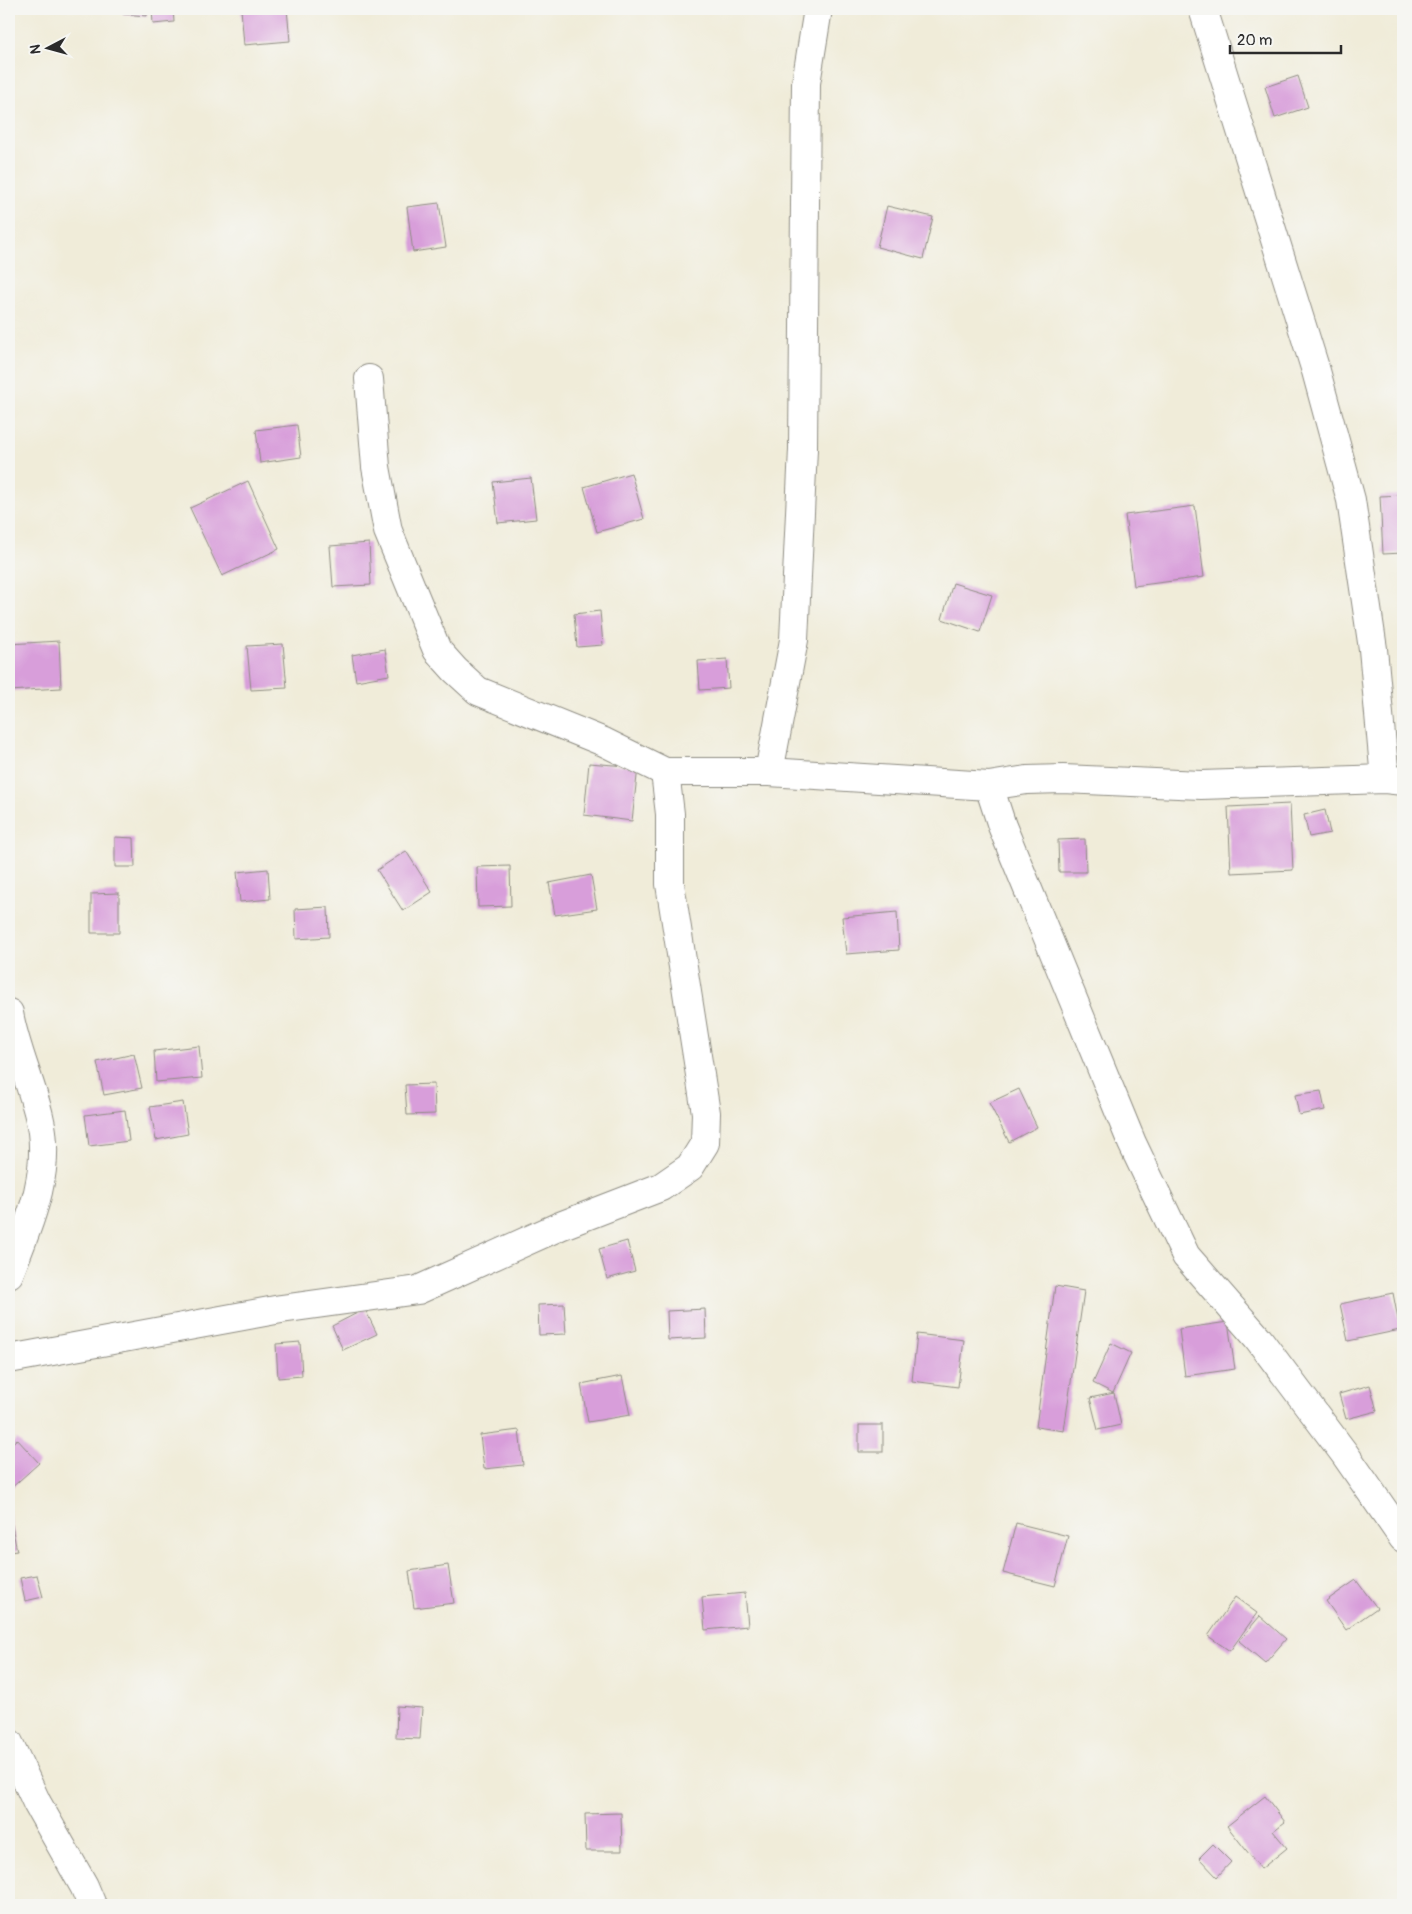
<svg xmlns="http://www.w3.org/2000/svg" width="1412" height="1914" font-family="Pangolin,sans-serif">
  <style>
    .building { fill: #d89eda }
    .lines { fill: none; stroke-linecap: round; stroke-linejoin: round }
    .minor-casing { stroke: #8e8c82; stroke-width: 30 }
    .minor { stroke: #fff; stroke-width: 28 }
  </style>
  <rect width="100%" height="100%" fill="#f6f6f2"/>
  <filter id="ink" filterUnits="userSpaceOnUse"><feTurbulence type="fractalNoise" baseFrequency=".02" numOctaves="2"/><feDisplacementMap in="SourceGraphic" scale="10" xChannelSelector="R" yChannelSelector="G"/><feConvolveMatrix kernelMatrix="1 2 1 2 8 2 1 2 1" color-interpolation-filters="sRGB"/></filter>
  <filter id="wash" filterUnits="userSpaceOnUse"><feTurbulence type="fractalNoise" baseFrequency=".0096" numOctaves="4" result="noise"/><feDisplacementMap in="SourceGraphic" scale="20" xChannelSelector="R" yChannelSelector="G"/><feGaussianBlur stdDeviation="1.12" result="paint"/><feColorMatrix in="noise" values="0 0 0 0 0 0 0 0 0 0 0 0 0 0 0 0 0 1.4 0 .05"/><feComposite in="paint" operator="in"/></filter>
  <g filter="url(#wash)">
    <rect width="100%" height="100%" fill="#f0ecd9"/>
    <g id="blocks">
      <g class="building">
        <path d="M123,9H147V16L123,14Z"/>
        <path d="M152,9H173L174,22L153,24Z"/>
        <path d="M241,9H287L290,41L244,45Z"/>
        <path d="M1298,76L1308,107L1275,118L1265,87Z"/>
        <path d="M439,203L446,247L413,252L407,207Z"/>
        <path d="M887,206L933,217L923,259L877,247Z"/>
        <path d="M297,425L301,457L260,463L256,430Z"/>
        <path d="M631,473L644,519L597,532L584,487Z"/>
        <path d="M531,478L536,519L498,523L493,482Z"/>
        <path d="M248,481L279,549L222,576L190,508Z"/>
        <path d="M1403,495V553L1383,554L1380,496Z"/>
        <path d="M1195,506L1204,577L1134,586L1125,515Z"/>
        <path d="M369,543L371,585L333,587L330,546Z"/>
        <path d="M953,583L992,595L980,632L942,619Z"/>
        <path d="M600,611L603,645L577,647L574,614Z"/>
        <path d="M59,641L61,688L9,691V644Z"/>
        <path d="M283,644L287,688L251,690L247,646Z"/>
        <path d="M385,649L389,675L356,681L352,655Z"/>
        <path d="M727,659L729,688L700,690L698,661Z"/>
        <path d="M589,763L638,767L632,821L584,815Z"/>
        <path d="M1290,804L1293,870L1231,873L1228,807Z"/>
        <path d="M1325,810L1330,833L1309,837L1304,815Z"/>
        <path d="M115,837L134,838L135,867H115Z"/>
        <path d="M1085,839L1086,872H1059L1058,840Z"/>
        <path d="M406,851L432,892L403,911L377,870Z"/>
        <path d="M510,866L511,906L478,907L477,867Z"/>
        <path d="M268,869L270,899L240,902L237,872Z"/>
        <path d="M591,875L597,909L555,915L549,883Z"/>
        <path d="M119,893V933H91V894Z"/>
        <path d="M328,907L329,937L296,939L295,909Z"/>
        <path d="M897,912L899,950L846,954L842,917Z"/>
        <path d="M199,1046L202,1078L156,1082L154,1051Z"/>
        <path d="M134,1054L142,1088L104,1095L97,1062Z"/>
        <path d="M434,1084L435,1114L407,1115L405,1085Z"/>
        <path d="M1019,1089L1037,1127L1009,1142L989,1103Z"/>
        <path d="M1321,1091L1325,1110L1299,1115L1295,1095Z"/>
        <path d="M183,1102L188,1134L156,1140L150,1107Z"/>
        <path d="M125,1110L129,1141L89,1146L85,1115Z"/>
        <path d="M627,1241L635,1271L607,1279L599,1249Z"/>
        <path d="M1055,1286L1084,1291L1064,1431L1036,1427Z"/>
        <path d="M1393,1293L1400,1330L1348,1341L1340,1304Z"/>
        <path d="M564,1304L566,1334L539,1335L538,1305Z"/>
        <path d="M365,1309L377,1334L343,1350L332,1326Z"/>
        <path d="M705,1309L706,1338L668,1340L667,1311Z"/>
        <path d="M1228,1322L1235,1369L1185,1376L1179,1329Z"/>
        <path d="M917,1334L964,1340L958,1387L912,1381Z"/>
        <path d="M300,1342L302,1376L278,1378L276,1344Z"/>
        <path d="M1111,1343L1131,1353L1113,1393L1093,1383Z"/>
        <path d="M622,1376L630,1415L588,1422L581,1384Z"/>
        <path d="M1370,1385L1377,1411L1346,1419L1339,1394Z"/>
        <path d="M1114,1393L1121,1425L1098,1430L1090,1398Z"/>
        <rect x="859" y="1425" width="24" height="27"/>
        <path d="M519,1430L523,1465L484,1469L480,1435Z"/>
        <path d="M17,1439L39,1463L9,1490V1446Z"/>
        <path d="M9,1511L17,1551L9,1552Z"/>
        <path d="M1016,1523L1068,1536L1055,1586L1003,1573Z"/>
        <path d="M448,1565L454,1603L414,1608L409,1571Z"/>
        <path d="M37,1575L43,1597L25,1601L20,1578Z"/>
        <path d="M1356,1580L1377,1608L1346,1630L1326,1601Z"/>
        <path d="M745,1593L748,1626L705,1630L702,1597Z"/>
        <path d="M1235,1597L1257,1613L1230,1651L1208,1636Z"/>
        <path d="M1260,1616L1286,1639L1265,1663L1239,1641Z"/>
        <path d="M397,1706L422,1708L420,1739L396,1738Z"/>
        <path d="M1265,1796L1285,1822L1273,1831L1287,1848L1261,1869L1227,1826Z"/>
        <path d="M621,1813L622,1851H586L585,1814Z"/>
        <path d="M1213,1844L1231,1862L1217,1877L1199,1858Z"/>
      </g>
    </g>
  </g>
  <g filter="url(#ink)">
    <use href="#blocks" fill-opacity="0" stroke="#8e8c82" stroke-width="1"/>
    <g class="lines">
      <g class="minor-casing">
        <g id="minor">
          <path d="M1203,9L1316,371L1351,500L1373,649L1385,779"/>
          <path d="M369,379L376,467L388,531L437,650L455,670L478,691L604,742L665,772H769L989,786L1027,780L1063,779L1201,785L1385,779L1403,781"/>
          <path d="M769,772L794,640L803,449L806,83L818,9"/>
          <path d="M989,786L1002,826L1132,1143L1186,1256L1257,1337L1344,1453L1403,1538"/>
          <path d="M9,1013C15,1048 31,1082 39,1116C53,1171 29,1224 9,1274"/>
          <path d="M9,1359L281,1309L418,1290L560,1226L661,1187L690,1167L705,1143L706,1113L670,884V814L665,772"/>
          <path d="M9,1743L37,1803L84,1886L92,1905"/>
        </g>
      </g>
      <use href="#minor" class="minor"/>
    </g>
  </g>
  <rect width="1412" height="1914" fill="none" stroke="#f6f6f2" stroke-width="30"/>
  <g transform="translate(48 48) rotate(264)" stroke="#f6f6f2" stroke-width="4" paint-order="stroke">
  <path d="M0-4L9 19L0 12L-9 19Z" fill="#2b2b2b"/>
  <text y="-8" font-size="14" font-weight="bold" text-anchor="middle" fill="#2b2b2b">N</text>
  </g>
  <path d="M1230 45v8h111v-8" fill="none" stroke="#2b2b2b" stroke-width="2.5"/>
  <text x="1237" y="45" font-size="15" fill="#2b2b2b" stroke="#f6f6f2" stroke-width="4" paint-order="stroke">20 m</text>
</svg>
